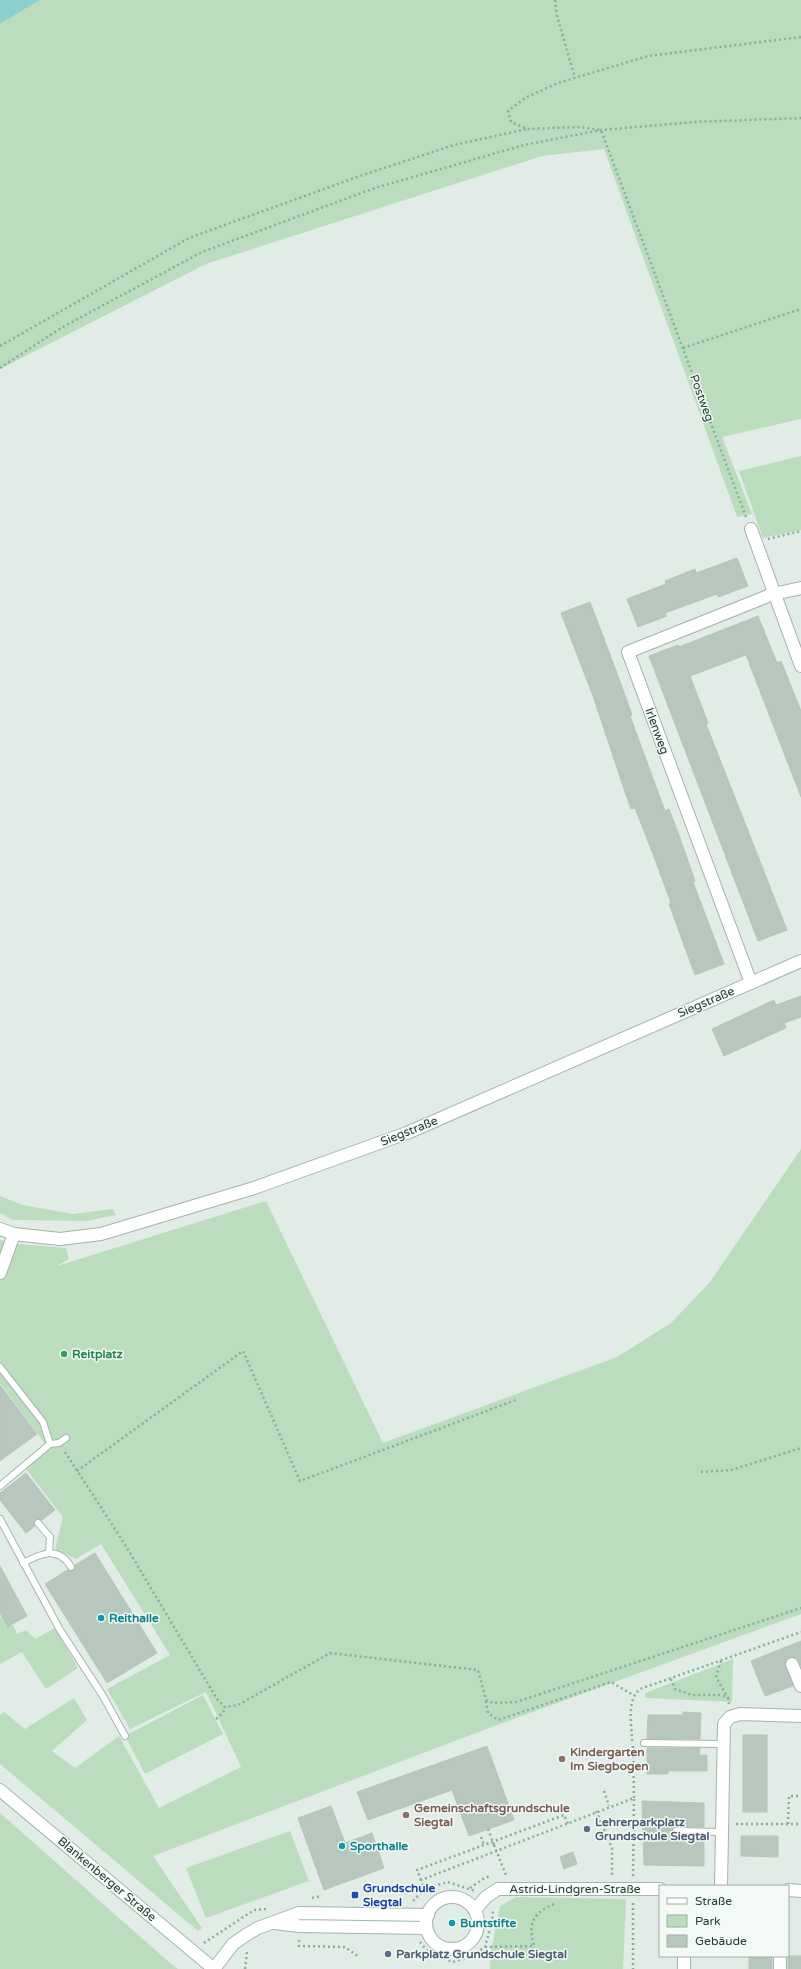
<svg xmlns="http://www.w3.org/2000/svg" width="801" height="1969" font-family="'Varela Round',sans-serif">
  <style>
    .green { fill: #bbddbe }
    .water { fill: #8bd1ce }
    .building { fill: #b8c7be; stroke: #b5c6bb }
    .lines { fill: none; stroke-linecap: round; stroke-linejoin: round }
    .lane-casing { stroke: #a5b4ac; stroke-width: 8 }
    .street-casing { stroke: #a5b4ac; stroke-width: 14 }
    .secondary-casing { stroke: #a1b8ab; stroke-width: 14 }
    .path { stroke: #83b099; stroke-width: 2.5; stroke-dasharray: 2 3; stroke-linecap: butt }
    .lane { stroke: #fff; stroke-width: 6 }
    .street { stroke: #fff; stroke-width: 12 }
    .secondary { stroke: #fff; stroke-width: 12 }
    .path-bridge { stroke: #83b099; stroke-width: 2.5; stroke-dasharray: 2 3; stroke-linecap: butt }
    .leisure-dot { fill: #2e9e5b; stroke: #f3f9f5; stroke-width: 1.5 }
    .culture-dot { fill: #0f9aa8; stroke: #f3f9f5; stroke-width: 1.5 }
    .education-dot { fill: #8d6e63; stroke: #f3f9f5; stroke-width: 1.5 }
    .service-dot { fill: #5c6f8a; stroke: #f3f9f5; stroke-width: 1.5 }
    .transit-dot { fill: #1a4fb4; stroke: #f3f9f5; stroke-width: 1.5 }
    .labels { text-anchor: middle; stroke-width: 3; stroke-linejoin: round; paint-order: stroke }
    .street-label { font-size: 12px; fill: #223d31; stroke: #f3f9f5 }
    .leisure-label { font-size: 12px; font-weight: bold; fill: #27864d; stroke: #f3f9f5; text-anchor: start }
    .culture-label { font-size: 12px; font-weight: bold; fill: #0d838f; stroke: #f3f9f5; text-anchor: start }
    .education-label { font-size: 12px; font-weight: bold; fill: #785e54; stroke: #f3f9f5; text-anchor: start }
    .service-label { font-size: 12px; font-weight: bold; fill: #4e5e75; stroke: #f3f9f5; text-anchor: start }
    .transit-label { font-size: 12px; font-weight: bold; fill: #164399; stroke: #f3f9f5; text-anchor: start }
  </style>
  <rect width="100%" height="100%" fill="#e2ece6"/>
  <g class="green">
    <path d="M40,0H801V419L722,437L752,514L737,517L604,149L542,156L206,264L0,369V24Z"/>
    <path d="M801,456V530L763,538L739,471Z"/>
    <path d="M801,1149V1614L489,1728L153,1856L202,1928L198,1931L0,1764V1715L4,1712L25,1729L74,1698L87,1720L52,1751L75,1768L119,1736L159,1808L241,1767L206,1692L130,1729L107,1689L170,1655L101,1544L76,1559L55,1549L63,1517L22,1464L46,1445L0,1383V1240L19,1244L66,1248L69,1259L57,1266L266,1201L383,1443L617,1357L671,1323L710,1282Z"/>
    <path d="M0,1196L23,1205L73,1214L113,1209L116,1215L86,1221L13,1220L0,1213Z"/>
    <path d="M0,1616L6,1627L13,1625L17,1634L26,1630L35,1639L55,1628L78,1668L46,1689L22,1652L0,1664Z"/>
    <path d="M733,1659L732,1702L645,1698V1693Z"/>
    <path d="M203,1695L223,1734L145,1774L125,1736Z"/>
    <path d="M0,1813L170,1963L178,1969H0Z"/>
    <path d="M290,1831L309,1881L206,1918L186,1868Z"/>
    <path d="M516,1897L626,1899L623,1969H490L491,1951L500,1906Z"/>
  </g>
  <path class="water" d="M0,0H40L0,24Z"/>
  <g class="building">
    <path d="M737,558L748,586L718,597L717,594L665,613L667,616L638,627L627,599L666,584L665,581L695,569L696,573Z"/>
    <path d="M590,602L617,673L632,715L630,716L665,811L669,809L680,838L695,881L693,882L724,964L695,975L669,904L671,903L656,862L635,808L631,809L626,795L593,696L561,613Z"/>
    <path d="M758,616L777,663L781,661L801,711V797L746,655L690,676L708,723L706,724L787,930L758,941L649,656L678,645L679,647Z"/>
    <path d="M801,996V1017L784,1023L786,1028L724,1056L712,1029L774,1000L776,1005Z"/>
    <path d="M0,1385L37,1434L0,1461Z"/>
    <path d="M26,1473L55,1510L42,1520L35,1519L34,1522L35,1526L26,1533L0,1500V1493Z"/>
    <path d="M95,1553L157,1653L107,1683L45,1584L67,1570L73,1571L75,1565Z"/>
    <path d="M0,1566L27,1616L7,1627L0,1613Z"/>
    <path d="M801,1641V1666L797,1658L793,1657H789L785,1663L793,1686L765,1696L751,1661Z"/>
    <path d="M683,1712L701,1713L700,1739H647L648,1715H683Z"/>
    <rect x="743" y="1735" width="24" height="77"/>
    <path d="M487,1746L514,1820L469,1836L452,1790L368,1820L357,1792Z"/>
    <path d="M647,1748H700L699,1755H707V1771H668V1774H647Z"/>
    <path d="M642,1801L704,1803V1827H676L672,1831L676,1836H704V1866L644,1865Z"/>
    <path d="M331,1806L345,1843L372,1833L384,1868L324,1890L298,1818Z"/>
    <path d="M741,1836H778V1857L741,1856Z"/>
    <path d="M573,1852L577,1864L564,1869L560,1857Z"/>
    <rect x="749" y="1956" width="23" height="13"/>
    <rect x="788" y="1956" width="13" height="13"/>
  </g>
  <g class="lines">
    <g class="lane-casing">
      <g id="lane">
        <path d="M0,1367L43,1422L50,1444L0,1486"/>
        <path d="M50,1444L59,1443L66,1438"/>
        <path d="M0,1519L60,1630L103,1696L125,1736"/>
        <path d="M38,1523L50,1537L49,1553"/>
        <path d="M23,1563C40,1554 58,1545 71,1567"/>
        <path d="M644,1743L723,1744"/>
        <path d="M676,1831L721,1832"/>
      </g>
    </g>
    <g class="street-casing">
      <g id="street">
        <path d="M751,529L801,666"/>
        <path d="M751,983L628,652L773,594L801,588"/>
        <path d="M0,1229L14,1234L60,1239L101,1234L254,1188L407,1133L801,961"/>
        <path d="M0,1273L14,1234"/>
        <path d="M792,1664L801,1686"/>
        <path d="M721,1886L724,1724L730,1717L740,1714L801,1716"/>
        <path d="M788,1890L801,1891"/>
        <circle cx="452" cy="1923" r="26"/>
        <path d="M475,1910L486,1897L498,1889H660"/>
        <path d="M275,1923L299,1926L426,1928"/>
        <path d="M780,1956V1969"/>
        <path d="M214,1969L233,1944L246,1935L258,1928L299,1913L428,1915"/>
        <path d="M684,1969V1956"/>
      </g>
    </g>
    <g class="secondary-casing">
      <path id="secondary" d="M0,1790L214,1969"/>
    </g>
    <g class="path">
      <path d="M555,0L557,16L575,78"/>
      <path d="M0,346L189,238L357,177L454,145L527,129"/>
      <path d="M683,348L801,309"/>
      <path d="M0,368L61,328L202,252L375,188L524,145L601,130L694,122L801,118"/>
      <path d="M746,517L601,130L578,127L527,129L511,122L508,111L525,98L558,83L648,56L801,37"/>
      <path d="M768,539L801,531"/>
      <path d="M65,1452L124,1543L217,1699L225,1707L238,1705L330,1653L478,1670L486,1700L493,1703L516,1702L801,1608"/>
      <path d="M77,1471L243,1351L300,1481L516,1400"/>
      <path d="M701,1472L731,1470L801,1448"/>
      <path d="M721,1661L716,1677L728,1698"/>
      <path d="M671,1679L675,1689L692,1695H721L728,1698L729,1704"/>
      <path d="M486,1701L488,1713L498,1720L611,1682L633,1695"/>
      <path d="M216,1719L223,1713L225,1707"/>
      <path d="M632,1741C632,1724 626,1701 640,1689L801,1632"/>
      <path d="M633,1746L634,1798"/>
      <path d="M604,1791L609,1806"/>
      <path d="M596,1811L612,1848V1875"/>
      <path d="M736,1824H801"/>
      <path d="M788,1824L789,1796H801"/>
      <path d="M481,1837L484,1845"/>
      <path d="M494,1845L506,1875"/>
      <path d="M421,1880L417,1870L564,1815L568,1824"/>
      <path d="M470,1888L486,1877H490"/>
      <path d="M424,1889L448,1882L475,1891"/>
      <path d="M312,1898L321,1896"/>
      <path d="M413,1901L424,1889L421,1880L634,1798L633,1876"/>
      <path d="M633,1903V1969"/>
      <path d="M299,1940V1946L345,1947L359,1957"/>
      <path d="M420,1942L429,1953L453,1962L472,1956L485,1947L492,1921L493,1911"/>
      <path d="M204,1943L254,1910L266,1909"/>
      <path d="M485,1947L534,1946C528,1924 532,1913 554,1904"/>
      <path d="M245,1969L247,1952"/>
    </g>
    <use href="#lane" class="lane"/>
    <use href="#street" class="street"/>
    <use href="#secondary" class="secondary"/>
    <path class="path-bridge" d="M488,1829L494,1845"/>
  </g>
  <circle class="leisure-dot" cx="64" cy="1354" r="4"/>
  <g class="culture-dot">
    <circle cx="101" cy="1618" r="4"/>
    <circle cx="342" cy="1846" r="4"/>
    <circle cx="452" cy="1923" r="4"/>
  </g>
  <g class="education-dot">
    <circle cx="562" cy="1759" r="4"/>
    <circle cx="406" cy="1815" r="4"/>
  </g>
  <g class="service-dot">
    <circle cx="587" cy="1829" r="4"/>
    <circle cx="388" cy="1954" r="4"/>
  </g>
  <rect class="transit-dot" x="351" y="1891" width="8" height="8" rx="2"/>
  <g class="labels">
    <g class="street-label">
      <text transform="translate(702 398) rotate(70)" y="4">Postweg</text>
      <text transform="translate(657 731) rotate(70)" y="4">Irlenweg</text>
      <text transform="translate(706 1002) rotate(-23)" y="4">Siegstraße</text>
      <text transform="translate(409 1131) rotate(-22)" y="4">Siegstraße</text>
      <text transform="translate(107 1879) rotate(40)" y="4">Blankenberger Straße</text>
      <text x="575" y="1893">Astrid-Lindgren-Straße</text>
    </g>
    <g class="leisure-label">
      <text x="72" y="1358">Reitplatz</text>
    </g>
    <g class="culture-label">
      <text x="109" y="1622">Reithalle</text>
      <text x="350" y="1850">Sporthalle</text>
      <text x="460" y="1927">Buntstifte</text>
    </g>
    <g class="education-label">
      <text x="570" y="1756">Kindergarten<tspan x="570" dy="14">Im Siegbogen</tspan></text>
      <text x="414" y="1812">Gemeinschaftsgrundschule<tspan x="414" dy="14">Siegtal</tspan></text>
    </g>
    <g class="service-label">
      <text x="595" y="1826">Lehrerparkplatz<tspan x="595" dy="14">Grundschule Siegtal</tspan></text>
      <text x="396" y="1958">Parkplatz Grundschule Siegtal</text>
    </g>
    <g class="transit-label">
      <text x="363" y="1892">Grundschule<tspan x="363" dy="14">Siegtal</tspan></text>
    </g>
  </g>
  <rect x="659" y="1885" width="130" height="72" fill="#f3f9f5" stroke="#9faea7"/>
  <rect x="667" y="1898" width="20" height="6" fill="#ffffff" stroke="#9faea7"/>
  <text x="695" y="1905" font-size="12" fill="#223d31">Straße</text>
  <rect x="667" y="1915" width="20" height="12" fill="#bbddbe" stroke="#9faea7"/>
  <text x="695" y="1925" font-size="12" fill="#223d31">Park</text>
  <rect x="667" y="1935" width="20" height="12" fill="#b8c7be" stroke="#9faea7"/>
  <text x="695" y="1945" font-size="12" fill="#223d31">Gebäude</text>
</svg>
